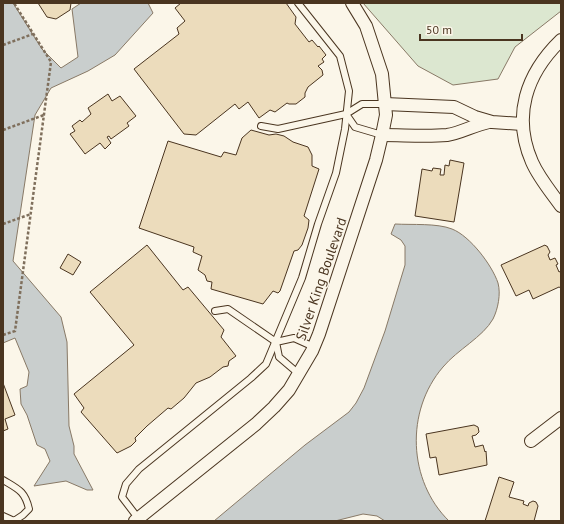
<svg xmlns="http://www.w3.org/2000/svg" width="564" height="524" font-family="'PT Sans',sans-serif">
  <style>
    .green { fill: #dce7d0; stroke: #887966 }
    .water { fill: #c9cecd; stroke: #887966 }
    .building { fill: #ecdcbc; stroke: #4a3520 }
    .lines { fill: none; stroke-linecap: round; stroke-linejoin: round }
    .lane-casing { stroke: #4a3520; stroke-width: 8 }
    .street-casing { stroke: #4a3520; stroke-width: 14 }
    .path { stroke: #7f6f5c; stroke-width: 2.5; stroke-dasharray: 3 2; stroke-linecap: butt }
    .lane { stroke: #fbf6e9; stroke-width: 6 }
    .street { stroke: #fbf6e9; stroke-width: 12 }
    .labels { text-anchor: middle; stroke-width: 3; stroke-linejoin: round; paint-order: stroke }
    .street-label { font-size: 14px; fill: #4a3520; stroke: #fbf6e9 }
  </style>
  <rect width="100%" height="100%" fill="#fbf6e9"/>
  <path class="green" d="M363,3H561V11L515,47L498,79L453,85L418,66Z"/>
  <g class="water">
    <path d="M3,3H13L42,49L61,68L78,57L72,9L81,3H148L153,13L115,55L88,71L51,88L35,115L13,261L61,317L67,342L69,426L74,446V454L93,490H87L66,481L34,486L50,461L45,449L37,445L27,415L21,404L20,389L27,386L29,372L15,338L3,343Z"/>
    <path d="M395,224C412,225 437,223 452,229C470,236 492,265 498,283C501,294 498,309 493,319C483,337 457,350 443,367C405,411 408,481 449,521H385L377,516L363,514L335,521H214L305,445L349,412L356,403L364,388L385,331L405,265V246L401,240L391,234Z"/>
  </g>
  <g class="building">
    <path d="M38,3H71L70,10L56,19L47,17Z"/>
    <path d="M181,3H286L296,17L295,24L309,42L312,40L318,47L319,46L326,55L322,59L324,62L318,66L322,70L323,75L308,87L305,93V97L296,104H289L287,103L275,112L270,110L259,118L248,102L239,109L235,104L196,135L184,134L134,69L179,34L177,28L185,21L175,8Z"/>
    <path d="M108,94L112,101L120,96L136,116L127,123L129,126L111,139L109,136L107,137L111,143L105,149L100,143L85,154L70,134L75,131L72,126L80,120L82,122L91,114L88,108Z"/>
    <path d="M251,130L269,135L276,134L284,136L293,142L308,147L312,155V166L319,169L304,216L309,220L308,228L302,245L298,250L294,251L280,291L278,293L273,291L263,304L211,289L212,282L207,281L205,275L198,270L202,256L193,252L194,247L139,228L168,141L221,157L224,152L236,155L242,138Z"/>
    <path d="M450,160L464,163L454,222L415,216L422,169L432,171L433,168L441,169L440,175H444L445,165L449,166Z"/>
    <path d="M147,245L183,290L188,287L224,330L221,337L236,356L229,361L228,366L223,367L210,377L196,383L184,398L171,409L168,408L147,426L135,438L136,441L131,446L117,453L81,412L84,408L74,394L134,345L90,292Z"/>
    <path d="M545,245L546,246H547L550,252L548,255L550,260L555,258L558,264L556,265L559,272L561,271V288L559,287L533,299L529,290L516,296L501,265Z"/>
    <path d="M68,254L81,262L73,275L60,268Z"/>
    <path d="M3,383L15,415L5,419L8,429L3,431Z"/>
    <path d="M474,425L478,427L479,432L476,435L472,436L475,447L483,445L485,452L486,451L487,465L439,475L436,457L430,458L426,434Z"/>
    <path d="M499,477L514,482L509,497L524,501L523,504L528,506L529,503L533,501L536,502L538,506L534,521H485Z"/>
  </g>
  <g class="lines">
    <g class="lane-casing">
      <g id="lane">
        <path d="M261,126L278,129L346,114"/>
        <path d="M382,135L355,127L346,114L362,104H385"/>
        <path d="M215,311L228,309L276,342"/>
        <path d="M299,374L279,357L276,342L294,338L314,347"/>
        <path d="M3,480C18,489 25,491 29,509L23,515L14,521L3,516"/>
        <path d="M138,518L122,497L126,484L139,469L251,378L266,364L302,278L318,224L336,173L345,129L349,91L340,56L298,3"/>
      </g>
    </g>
    <g class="street-casing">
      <g id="street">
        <path d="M561,40C526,74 512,116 532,162C539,178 551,192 561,206"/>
        <path d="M385,104L454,107L475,117L492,122L522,124"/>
        <path d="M382,135C404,135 426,137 447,135C461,133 474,125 489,122"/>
        <path d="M531,441L561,418"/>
        <path d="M135,521L256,424L274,407L289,390L312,351L319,334L376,160L382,135L386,115L382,74L366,26L352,3"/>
      </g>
    </g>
    <g class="path">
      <path d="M3,45L33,34"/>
      <path d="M3,130L44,115"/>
      <path d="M3,224L31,214"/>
      <path d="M3,335L15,331L51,62L14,3"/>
    </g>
    <use href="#lane" class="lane"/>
    <use href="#street" class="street"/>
  </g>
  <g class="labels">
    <g class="street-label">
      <text transform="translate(321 279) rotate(-71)" y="5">Silver King Boulevard</text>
    </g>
  </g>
  <rect width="564" height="524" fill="none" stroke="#4a3520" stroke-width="8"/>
  <path d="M420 34v6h102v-6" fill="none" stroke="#4a3520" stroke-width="2"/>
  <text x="426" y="34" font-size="12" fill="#4a3520" stroke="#fbf6e9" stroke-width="3" paint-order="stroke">50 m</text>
</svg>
